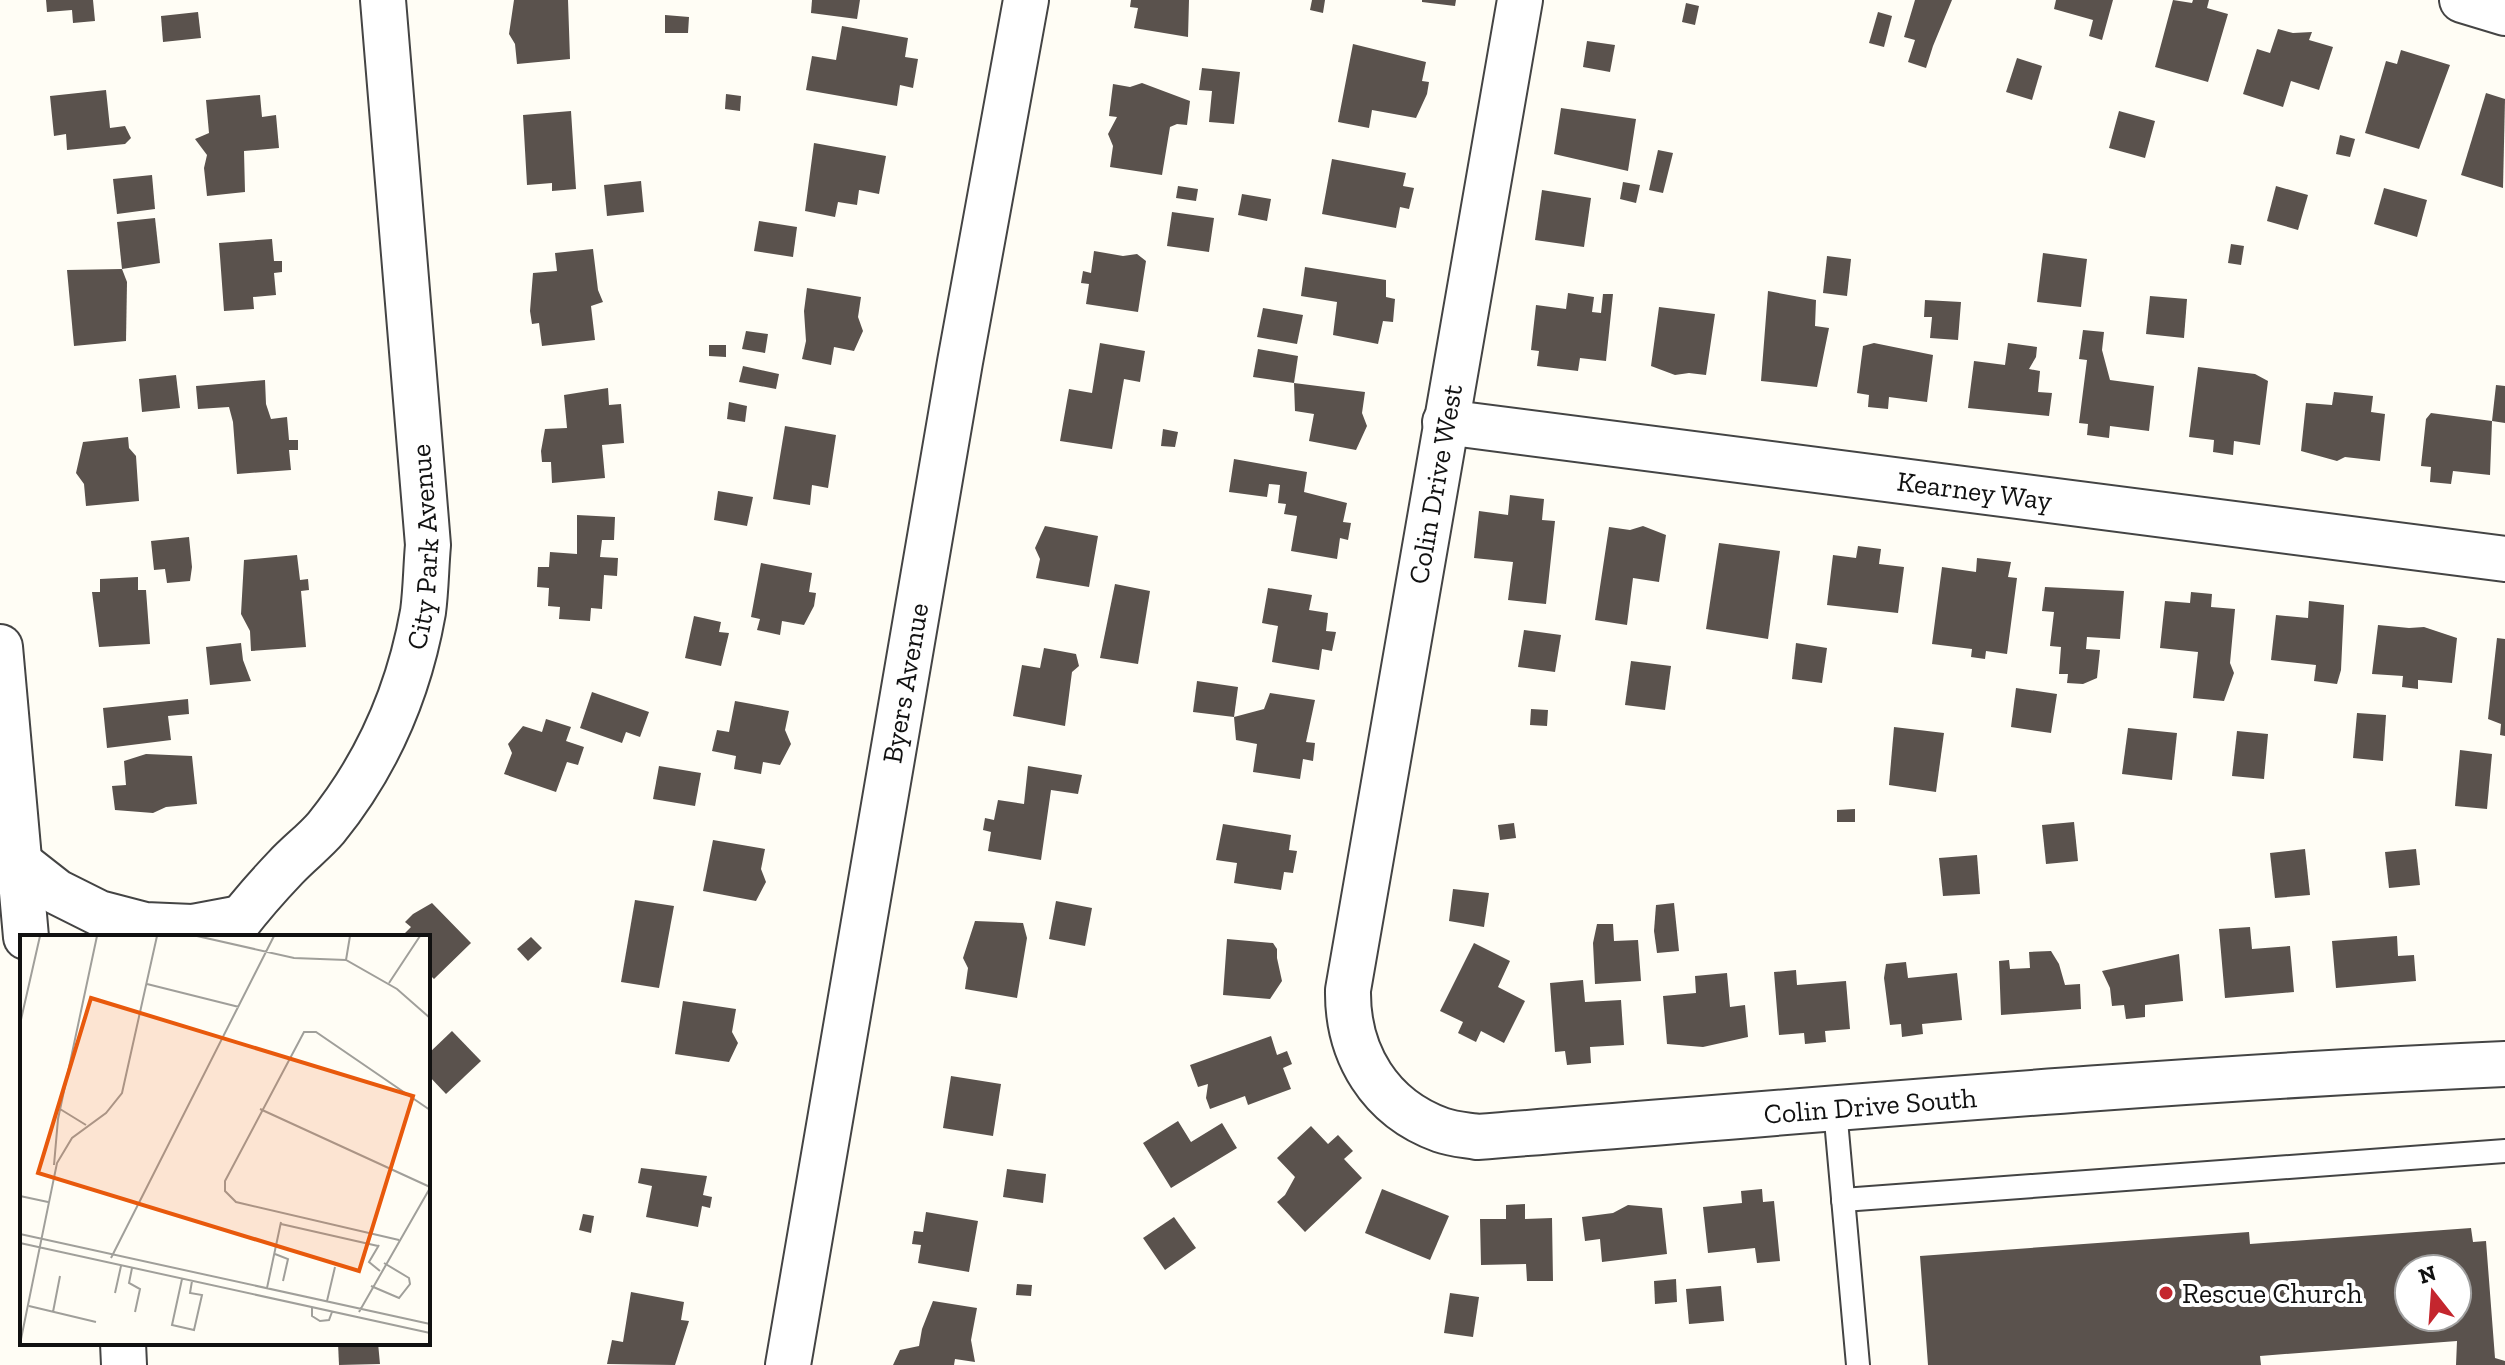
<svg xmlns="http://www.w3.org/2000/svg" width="2505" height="1365" font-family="'Zilla Slab',serif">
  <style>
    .building { fill: #5a524d; fill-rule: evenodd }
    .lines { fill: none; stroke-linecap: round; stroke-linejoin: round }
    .service-casing { stroke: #444; stroke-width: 26 }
    .minor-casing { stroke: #444; stroke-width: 48 }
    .tertiary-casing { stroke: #444; stroke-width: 48 }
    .service { stroke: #fff; stroke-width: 22 }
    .minor { stroke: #fff; stroke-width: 44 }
    .tertiary { stroke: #fff; stroke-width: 44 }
    .poi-dot { fill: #c4262e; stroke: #fff; stroke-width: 3 }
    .labels { text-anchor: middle; stroke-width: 8; stroke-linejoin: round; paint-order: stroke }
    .street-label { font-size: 28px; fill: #111; stroke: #fff }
    .poi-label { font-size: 28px; fill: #111; stroke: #fff; text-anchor: start }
    .inset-road { fill: none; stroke: #a09f9a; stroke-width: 2 }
    .view { fill: #e8590c; fill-opacity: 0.15; stroke: #e8590c; stroke-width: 4 }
    .inset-edge { fill: none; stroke: #111; stroke-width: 4 }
  </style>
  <rect width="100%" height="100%" fill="#fffdf5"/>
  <g class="building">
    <path d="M46,0H93L95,21L73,23L72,10L47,12Z"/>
    <path d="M514,0H568L570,59L517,64L515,44L509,34Z"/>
    <path d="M812,0H860L857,19L811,13Z"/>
    <path d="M1131,0H1189L1188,37L1134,28L1138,8L1130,7Z"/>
    <path d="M1312,0H1325L1323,13L1310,10Z"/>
    <path d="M1422,0H1456L1455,6L1422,2Z"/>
    <path d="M1915,0H1952L1933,46L1926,68L1908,62L1915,40L1904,37Z"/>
    <path d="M2056,0H2113L2102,40L2089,36L2093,20L2054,9Z"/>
    <path d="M2173,0L2192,3L2193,0H2209L2207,8L2228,14L2208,82L2155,67Z"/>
    <path d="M1686,3L1699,6L1695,25L1682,22Z"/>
    <path d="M198,12L201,38L163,42L161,16Z"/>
    <path d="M1878,12L1892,16L1884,47L1869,43Z"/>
    <path d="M665,15L689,17L688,33H665Z"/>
    <path d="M842,26L908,38L905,57L918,59L913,88L900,85L897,106L806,90L812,56L836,60Z"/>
    <path d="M2278,29L2293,33L2312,32L2309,40L2333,47L2319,90L2291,81L2283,107L2243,94L2257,49L2270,53Z"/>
    <path d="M1587,41L1615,45L1610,72L1583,67Z"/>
    <path d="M1353,44L1426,62L1422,81L1429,82L1427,94L1416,118L1372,110L1369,128L1338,122Z"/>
    <path d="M2401,50L2450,65L2419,149L2365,133L2386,61L2397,64Z"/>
    <path d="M2017,58L2042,66L2032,100L2006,92Z"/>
    <path d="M1202,68L1240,72L1234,124L1209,122L1212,91L1199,90Z"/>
    <path d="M1142,83L1190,101L1187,125L1177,124L1170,127L1162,175L1110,167L1113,146L1108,134L1117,117L1109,116L1113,84L1130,87Z"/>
    <path d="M106,90L110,128L125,126L131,138L125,144L67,150L66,134L54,136L50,96Z"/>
    <path d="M2486,93L2505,99L2503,188L2461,175Z"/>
    <path d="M726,94L741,96L740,111L725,109Z"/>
    <path d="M260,95L262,117L276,115L279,148L244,151L245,192L207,196L204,168L207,155L195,139L209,133L206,100Z"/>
    <path d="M1561,108L1636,119L1628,171L1554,154Z"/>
    <path d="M571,111L576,189L552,191V183L527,185L523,115Z"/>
    <path d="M2119,111L2155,121L2145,158L2109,148Z"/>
    <path d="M2340,135L2355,139L2350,157L2336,154Z"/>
    <path d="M814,143L886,156L879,194L859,190L857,205L838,202L835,217L805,211Z"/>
    <path d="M1658,150L1673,153L1663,193L1649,190Z"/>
    <path d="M1332,159L1406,173L1403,186L1414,188L1409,209L1400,207L1396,228L1322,214Z"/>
    <path d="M152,175L155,209L117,214L113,179Z"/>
    <path d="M641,181L644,212L607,216L604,185Z"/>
    <path d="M1623,182L1640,185L1636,203L1620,199Z"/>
    <path d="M1178,186L1198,189L1196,201L1176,198Z"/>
    <path d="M2276,186L2308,195L2298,230L2267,221Z"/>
    <path d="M2384,188L2427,200L2417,237L2374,224Z"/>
    <path d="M1542,190L1591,198L1584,247L1535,240Z"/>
    <path d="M1242,194L1271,199L1267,221L1238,215Z"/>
    <path d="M1172,212L1214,218L1209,252L1167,246Z"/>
    <path d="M155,218L160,263L122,269L117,222Z"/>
    <path d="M759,221L797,227L793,257L754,251Z"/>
    <path d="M272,239L274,261H282V272L274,273L276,295L253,297L254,309L224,311L219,243Z"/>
    <path d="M2231,244L2244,246L2241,265L2228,263Z"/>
    <path d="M593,249L598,290L603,302L591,306L595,340L542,346L539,323L532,324L530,311L533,273L557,271L555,253Z"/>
    <path d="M1094,251L1123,256L1137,254L1146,261L1138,312L1086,304L1089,284L1081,283L1083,271L1091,273Z"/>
    <path d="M2043,253L2087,259L2081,307L2037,302Z"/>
    <path d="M1827,256L1851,259L1847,296L1823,293Z"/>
    <path d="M1305,267L1386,280V297L1395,299L1393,322L1383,321L1378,344L1333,335L1337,302L1301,296Z"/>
    <path d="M122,269L127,282L126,341L74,346L67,270Z"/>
    <path d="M807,288L861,297L858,317L863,331L854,351L834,347L831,365L802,359L806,341L804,311Z"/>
    <path d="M1768,291L1816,300L1815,326L1829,328L1817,387L1761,381Z"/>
    <path d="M1568,293L1594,297L1592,312L1601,313L1603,294H1613L1606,361L1580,358L1578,371L1537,366L1539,351L1531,350L1536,305L1566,309Z"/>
    <path d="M2150,296L2187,299L2184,338L2146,334Z"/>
    <path d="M1925,300L1961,302L1958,340L1930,338L1932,317H1924Z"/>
    <path d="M1659,307L1715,314L1706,375L1689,373L1675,375L1651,366Z"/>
    <path d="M1263,308L1303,315L1297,344L1257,337Z"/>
    <path d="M2083,330L2104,332L2102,350L2110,380L2154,386L2149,431L2110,426L2109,438L2087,435L2088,424L2079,423L2087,360L2079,359Z"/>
    <path d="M746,331L768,334L765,353L742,349Z"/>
    <path d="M1100,343L1145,351L1140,382L1124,379L1112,449L1060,441L1069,389L1092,393Z"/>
    <path d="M1874,343L1933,355L1927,402L1889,397L1888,409L1868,407L1869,395L1857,393L1863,346Z"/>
    <path d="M2008,343L2037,347L2036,357L2029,369L2040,371L2038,392L2052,393L2049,416L1968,408L1974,361L2005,365Z"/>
    <path d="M709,345H726V357L709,356Z"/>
    <path d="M1258,349L1298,356L1294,383L1253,377Z"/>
    <path d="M743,366L779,374L776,389L739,382Z"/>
    <path d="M2198,367L2255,374L2268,381L2260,445L2234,441L2233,455L2213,452L2214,440L2189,437Z"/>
    <path d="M176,375L180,408L142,412L139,379Z"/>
    <path d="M265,380L266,404L271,419L287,417L289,440H298V450H289L291,470L237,474L233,422L229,407L198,409L196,386Z"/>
    <path d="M1294,383L1365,392L1362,413L1367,426L1356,450L1309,441L1314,414L1295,411Z"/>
    <path d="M2496,385L2505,386V423L2492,421L2490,475L2453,471L2451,484L2430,482L2431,467L2421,466L2426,419L2431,413L2492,421Z"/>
    <path d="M608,388L609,405L621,404L624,443L602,445L605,478L552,483L551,462H542L541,451L545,429L567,428L564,395Z"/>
    <path d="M2334,392L2373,396L2371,412L2385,414L2380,461L2345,457L2337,461L2301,451L2306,403L2332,405Z"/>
    <path d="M729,402L747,406L745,422L727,419Z"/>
    <path d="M785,426L836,435L828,488L812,485L810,505L773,499Z"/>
    <path d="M1163,429L1178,432L1175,447L1161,446Z"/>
    <path d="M128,437L129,448L136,456L139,501L86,506L84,484L76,473L83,442Z"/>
    <path d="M1234,459L1307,472L1304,492L1347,503L1343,522L1351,523L1348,540L1340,538L1337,559L1291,551L1297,516L1284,514L1286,504L1278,503L1280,485L1269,484L1267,497L1229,492Z"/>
    <path d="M718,491L753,497L747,526L714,520Z"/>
    <path d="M1510,495L1544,499L1542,520L1555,521L1546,604L1508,600L1513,562L1474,558L1479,511L1508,515Z"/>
    <path d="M577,515L615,517L614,540H602L600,557L618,558L617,576L604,575L602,609L591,608L590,621L559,619L560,607L548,606L549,588L537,587L538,567H549L550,552L577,554Z"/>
    <path d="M1045,526L1098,536L1089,587L1036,578L1040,559L1035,548Z"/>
    <path d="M1643,526L1666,535L1659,582L1633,578L1627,625L1595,620L1609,527L1630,530Z"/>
    <path d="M189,537L192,567L190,581L167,583L165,569L154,570L151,541Z"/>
    <path d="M1719,543L1780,551L1768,639L1706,629Z"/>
    <path d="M1858,546L1881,549L1879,564L1904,567L1898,613L1827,605L1833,555L1856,558Z"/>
    <path d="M297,555L300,580L308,579L309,590L301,591L306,647L251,651L250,631L241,614L244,560Z"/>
    <path d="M1977,558L2011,562L2008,577L2017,578L2007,654L1986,651L1985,659L1971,657L1972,649L1932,644L1942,567L1976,572Z"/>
    <path d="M761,563L812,573L809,592L816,593L814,606L804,625L782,621L780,635L757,630L760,619L751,617Z"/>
    <path d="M138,577V590H146L150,644L99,647L92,592H100V579Z"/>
    <path d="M1115,584L1150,591L1138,664L1100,658Z"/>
    <path d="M2045,587L2124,591L2120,639L2087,637L2086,649L2100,650L2097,678L2083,684L2067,683L2068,674H2059L2061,647L2050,646L2054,612L2042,611Z"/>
    <path d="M1268,588L1312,595L1309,610L1328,613L1326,631L1336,632L1332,651L1322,649L1319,670L1272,662L1278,626L1262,623Z"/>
    <path d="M2191,592L2212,594L2211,607L2235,609L2230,663L2234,673L2224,701L2193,698L2198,652L2160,648L2165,601L2190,603Z"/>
    <path d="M2309,601L2344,605L2341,670L2337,684L2314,681L2316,665L2271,660L2276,615L2308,618Z"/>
    <path d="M694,616L721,622L719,632L729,633L721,666L685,658Z"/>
    <path d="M2378,625L2409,628L2424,627L2457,638L2452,683L2418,680V689L2402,687L2403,676L2372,674Z"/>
    <path d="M1524,630L1561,635L1555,672L1518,667Z"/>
    <path d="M2497,638L2505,639V736L2500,735L2501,724L2488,719Z"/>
    <path d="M241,643L243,660L251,681L210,685L206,647Z"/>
    <path d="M1796,643L1827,648L1822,683L1792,679Z"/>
    <path d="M1044,648L1076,654L1079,666L1072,672L1065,726L1013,716L1022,665L1040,668Z"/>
    <path d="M1631,661L1671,666L1665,710L1625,705Z"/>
    <path d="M1197,681L1238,687L1234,717L1193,712Z"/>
    <path d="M2016,688L2057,694L2051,733L2011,727Z"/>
    <path d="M592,692L649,712L640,737L626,732L622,743L580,728Z"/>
    <path d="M1270,693L1315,700L1306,742L1315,743L1313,761L1303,759L1300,779L1253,772L1257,744L1236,740L1234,717L1264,709Z"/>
    <path d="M188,699L189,714L168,716L171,740L107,748L103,708Z"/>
    <path d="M735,701L789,711L785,730L791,744L780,765L763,762L761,774L734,769L736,756L712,751L717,730L729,732Z"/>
    <path d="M1531,709L1548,710L1547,726L1530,725Z"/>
    <path d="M2357,713L2386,715L2383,761L2353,758Z"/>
    <path d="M546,719L571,727L566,741L584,747L578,765L567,762L556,792L504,774L512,753L508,744L523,726L542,732Z"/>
    <path d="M1894,727L1944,733L1936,792L1889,785Z"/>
    <path d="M2128,728L2177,733L2172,780L2122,774Z"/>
    <path d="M2237,731L2268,734L2264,779L2232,776Z"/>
    <path d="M2460,750L2492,754L2487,809L2455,806Z"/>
    <path d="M146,754L192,756L197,804L166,807L153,813L115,810L112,786L126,785L124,761Z"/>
    <path d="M659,766L701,773L695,806L653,799Z"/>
    <path d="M1028,766L1082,775L1078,794L1051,790L1041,860L988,851L991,832L983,830L985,818L994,820L998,800L1024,804Z"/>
    <path d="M1855,809V822H1837V810Z"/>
    <path d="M2074,822L2078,861L2046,864L2042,825Z"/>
    <path d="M1514,823L1516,838L1500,840L1498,825Z"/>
    <path d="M1223,824L1291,835L1289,850L1297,851L1293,873L1284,872L1281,890L1234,883L1237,863L1216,860Z"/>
    <path d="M713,840L765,849L761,869L766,882L756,901L703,891Z"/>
    <path d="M2305,849L2310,895L2275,898L2270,853Z"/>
    <path d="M2416,849L2420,885L2389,888L2385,852Z"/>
    <path d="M1977,855L1980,894L1943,896L1939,858Z"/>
    <path d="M1453,889L1489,893L1484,927L1449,921Z"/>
    <path d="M635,900L674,906L659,988L621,982Z"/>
    <path d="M1056,901L1092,908L1085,946L1049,939Z"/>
    <path d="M432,903L471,943L434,979L428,973V937H401L411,927L405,922L413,914Z"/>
    <path d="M1674,903L1679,951L1657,953L1654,931L1656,905Z"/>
    <path d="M975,921L1023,923L1027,938L1017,998L965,989L968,968L963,958Z"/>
    <path d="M1597,924H1613L1614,941L1638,940L1641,981L1595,984L1593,943Z"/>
    <path d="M2250,927L2252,949L2290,946L2294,992L2225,998L2219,929Z"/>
    <path d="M2397,936L2398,956L2414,955L2416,981L2336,988L2332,941Z"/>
    <path d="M531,937L542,948L528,961L517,949Z"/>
    <path d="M1227,939L1273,943L1277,949V958L1282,981L1270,999L1223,995Z"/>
    <path d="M1474,943L1510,961L1498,987L1525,1001L1504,1043L1481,1031L1476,1042L1458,1033L1463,1022L1440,1011Z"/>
    <path d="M2051,951L2059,964L2065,985L2080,984L2081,1009L2001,1015L1999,961L2009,960L2010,969L2030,968L2029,952Z"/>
    <path d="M2179,954L2183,1001L2145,1005V1017L2126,1019L2124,1005L2112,1006L2110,988L2102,971Z"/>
    <path d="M1906,962L1908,978L1957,973L1962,1020L1922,1024L1923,1034L1902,1037L1901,1024L1890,1025L1884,978L1886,964Z"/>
    <path d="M1796,970L1797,985L1846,981L1850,1029L1825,1031L1826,1042L1805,1044L1804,1033L1779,1035L1774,972Z"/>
    <path d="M1727,973L1730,1007L1745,1005L1748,1037L1703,1047L1667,1044L1663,996L1696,993L1695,976Z"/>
    <path d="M1583,980L1585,1002L1621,1000L1624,1045L1590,1047L1591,1063L1567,1065L1565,1051L1555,1052L1550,983Z"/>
    <path d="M683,1001L736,1009L732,1032L738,1043L729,1062L675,1054Z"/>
    <path d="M452,1031L481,1061L446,1094L428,1075V1054Z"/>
    <path d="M1271,1036L1277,1055L1287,1051L1292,1064L1283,1068L1291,1089L1248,1105L1245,1096L1210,1109L1206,1098L1208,1084L1198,1087L1190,1065Z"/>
    <path d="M951,1076L1001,1084L993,1136L943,1128Z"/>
    <path d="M1178,1121L1191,1142L1222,1123L1237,1148L1171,1188L1143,1143Z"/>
    <path d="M1311,1126L1328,1144L1338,1135L1353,1151L1344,1159L1362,1178L1305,1232L1277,1202L1285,1195L1295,1177L1277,1158Z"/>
    <path d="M641,1168L707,1176L703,1195L712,1197L710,1208L702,1206L698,1227L646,1217L652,1186L638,1183Z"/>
    <path d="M1007,1169L1046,1174L1043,1203L1003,1197Z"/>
    <path d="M1382,1189L1449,1216L1430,1260L1365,1233Z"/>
    <path d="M1762,1189L1763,1202L1774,1201L1780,1261L1757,1263L1755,1248L1708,1253L1703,1207L1742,1203L1741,1191Z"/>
    <path d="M1525,1204V1219L1552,1218L1553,1281H1527L1526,1264L1481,1265L1480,1219H1506V1205Z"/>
    <path d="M1628,1205L1662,1208L1667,1254L1602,1262L1600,1239L1585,1241L1582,1217L1613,1213Z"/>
    <path d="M926,1212L978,1221L969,1272L918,1263L921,1245L912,1244L914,1231L923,1232Z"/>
    <path d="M583,1214L594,1216L591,1233L579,1230Z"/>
    <path d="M1174,1217L1196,1248L1165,1270L1143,1238Z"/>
    <path d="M2471,1228L2473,1242L2486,1241L2495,1358L2505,1361V1365H2456L2457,1341L2260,1356L2261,1365H1928L1920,1256L2249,1232L2250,1244ZM2409,1269H2457V1317H2409Z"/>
    <path d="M1676,1279L1677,1302L1655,1304L1654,1281Z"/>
    <path d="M1017,1284L1032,1285L1031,1296L1016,1295Z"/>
    <path d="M1721,1286L1724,1321L1689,1324L1686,1289Z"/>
    <path d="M631,1292L684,1302L681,1320L689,1321L675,1365L607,1364L612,1340L623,1342Z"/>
    <path d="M1450,1293L1479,1297L1473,1337L1444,1333Z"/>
    <path d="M933,1301L977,1308L971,1340L975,1362L955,1359L954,1365H893L900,1350L919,1346L922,1329Z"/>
    <path d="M338,1343H378L380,1364L339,1365Z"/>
  </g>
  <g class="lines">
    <g class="service-casing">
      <g id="service">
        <path d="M1835,1109L1858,1365"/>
        <path d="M1843,1200L2505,1151"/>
      </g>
    </g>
    <g class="minor-casing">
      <g id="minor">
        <path id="s1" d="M1520,0L1348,990C1347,1054 1380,1108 1441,1130C1452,1134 1465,1135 1477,1137C1819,1110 2162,1079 2505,1064"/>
        <path d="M2462,0L2505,13"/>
        <path id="s2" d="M1445,422L2505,559"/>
        <path d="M0,647L26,937"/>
        <path d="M20,863L57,892L99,913L145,925L192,927L240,918"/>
        <path id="s3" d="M788,1365L960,362L1026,0"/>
      </g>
    </g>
    <g class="tertiary-casing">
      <g id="tertiary">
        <path id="s4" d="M227,937C245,912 265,889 286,867C299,853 314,842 326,828C377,765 409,691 423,612C426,590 426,567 428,545L383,0"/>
        <path d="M123,1343L124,1365"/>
      </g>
    </g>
    <use href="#service" class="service"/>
    <use href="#minor" class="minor"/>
    <use href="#tertiary" class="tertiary"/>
  </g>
  <circle class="poi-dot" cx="2166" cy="1293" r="8"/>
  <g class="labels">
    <g class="street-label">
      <text transform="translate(1435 484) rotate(-80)" y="10">Colin Drive West</text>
      <text dy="10" stroke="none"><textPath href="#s2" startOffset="534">Kearney Way</textPath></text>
      <text dy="10" stroke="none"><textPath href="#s4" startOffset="452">City Park Avenue</textPath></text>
      <text dy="10" stroke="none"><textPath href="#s3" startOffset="692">Byers Avenue</textPath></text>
      <text dy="10" stroke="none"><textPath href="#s1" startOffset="1616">Colin Drive South</textPath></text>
    </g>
    <g class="poi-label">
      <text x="2182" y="1303">Rescue Church</text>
    </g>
  </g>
  <g transform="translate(20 935)">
    <rect width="410" height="410" fill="#fffdf5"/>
    <path class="inset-road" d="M177,1L274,23L326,25L377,54L410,83M326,25L330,1M369,48L400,1M127,49L219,72M0,89L20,1M40,174L66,190M240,174L410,252M34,230L38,184L77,1M0,261L28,267M261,289L358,311M0,299L410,389M379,305L216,267L205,256V246L284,97H296L410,175M0,308L410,398M359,310L349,327L360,336M255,319L268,324L263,346M91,323L254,1M112,333L109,348L120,354L115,377M162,344L152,390L174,395L182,360L170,358L172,346M351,351L379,363L390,349L389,343L364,328M247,353L261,287M95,358L101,331M307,366L315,332M9,371L76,387M292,373V381L300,386L309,385L312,377M33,377L40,341M339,377L410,253M0,409L37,228L52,203L86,178L102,158L137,1"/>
    <path class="view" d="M71,63L393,161L339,336L18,238Z"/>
    <rect width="410" height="410" class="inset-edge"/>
  </g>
  <g transform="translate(2433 1293) rotate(343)"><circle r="38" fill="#ffffff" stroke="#a0a0a0" stroke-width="2"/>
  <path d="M0-6L14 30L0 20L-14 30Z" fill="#c4262e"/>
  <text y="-12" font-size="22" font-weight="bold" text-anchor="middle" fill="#111111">N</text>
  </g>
</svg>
